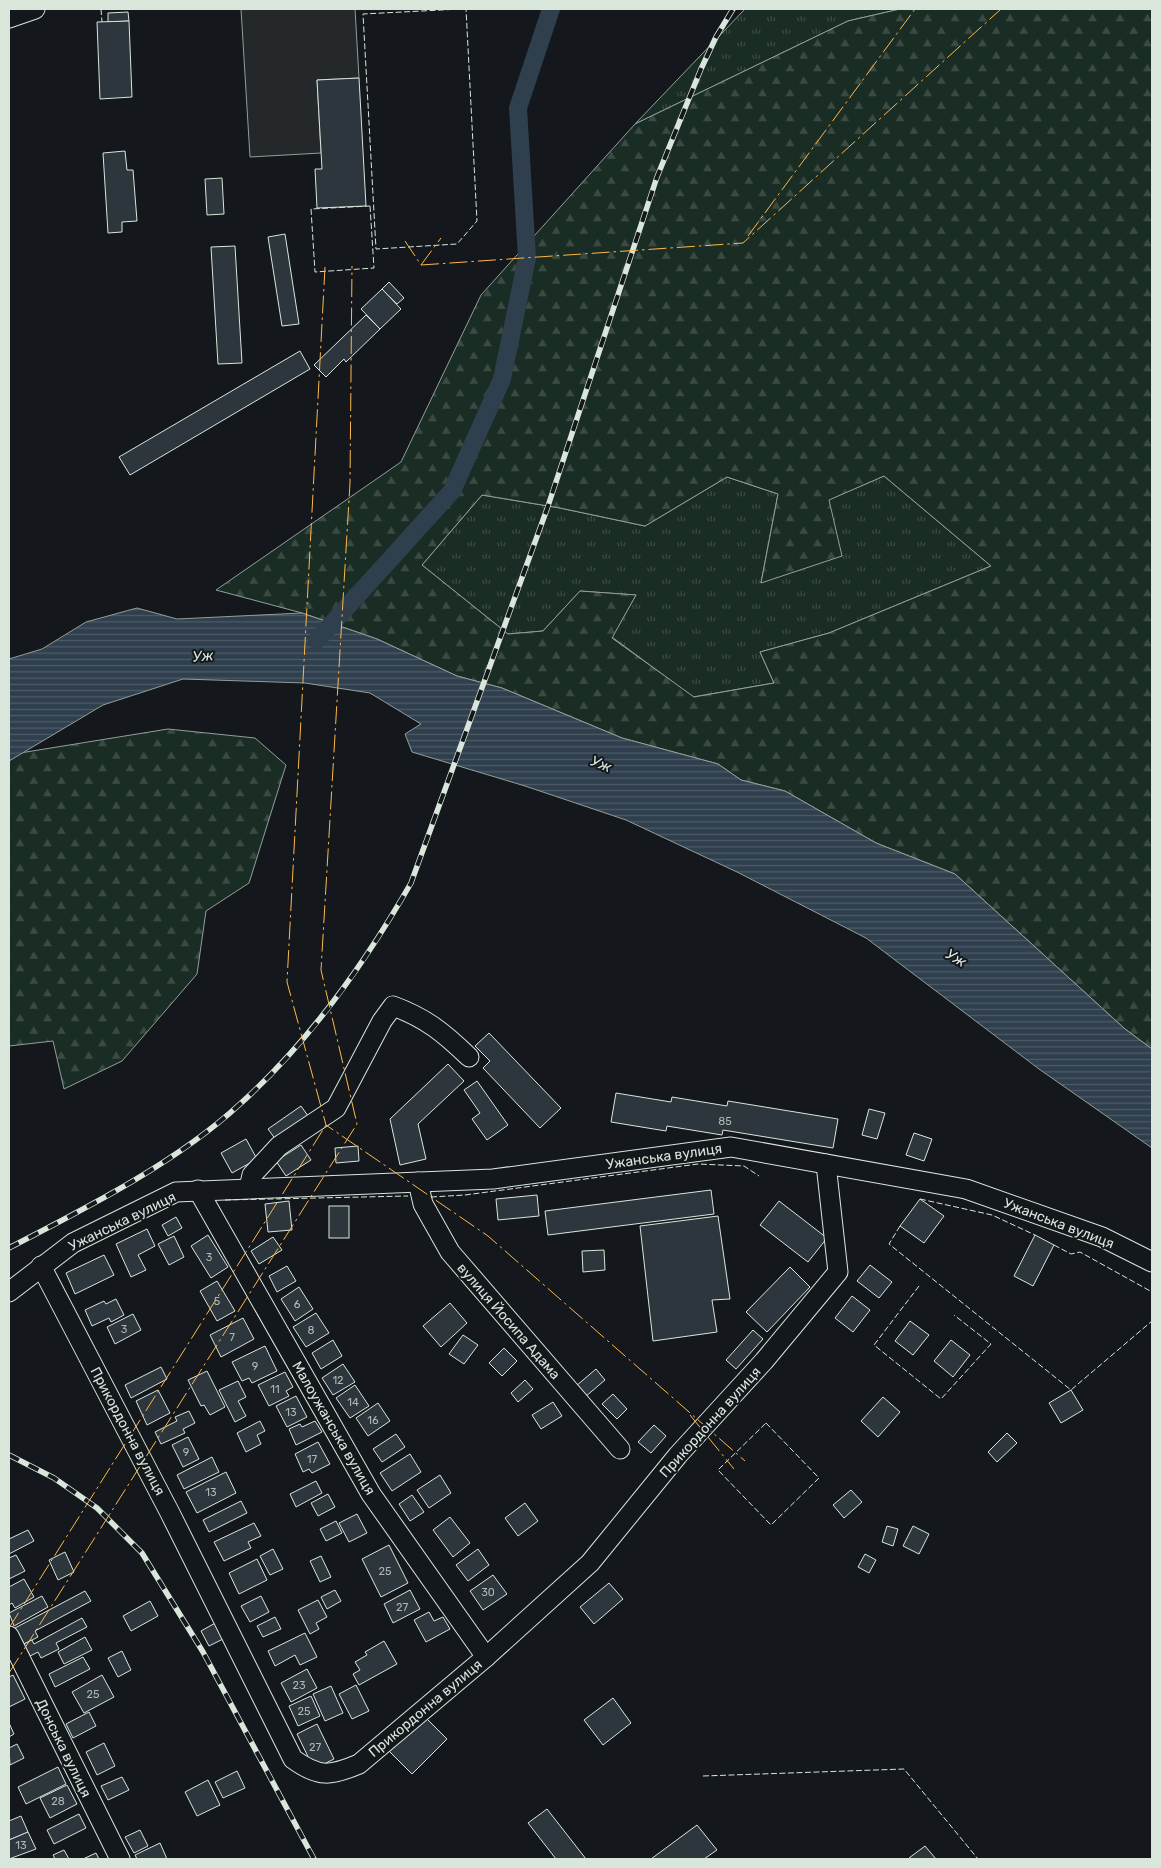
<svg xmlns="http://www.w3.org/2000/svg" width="1161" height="1868" font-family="Rubik,sans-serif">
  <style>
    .grass { fill: url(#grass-tufts); stroke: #939e99 }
    .forest { fill: url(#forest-firs); stroke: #939e99; fill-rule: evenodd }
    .parking { fill: #24282b; stroke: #939e99 }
    .water { fill: url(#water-rules); stroke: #939e99 }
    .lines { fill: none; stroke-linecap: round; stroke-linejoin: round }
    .canal { stroke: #2f3f4d; stroke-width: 18 }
    .building { fill: #2c363c; stroke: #d8e6dc }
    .minor-casing { stroke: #d8e6dc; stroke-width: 21 }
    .minor { stroke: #14181c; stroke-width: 19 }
    .rail-casing { stroke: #d8e6dc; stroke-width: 5.5 }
    .rail { stroke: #14181c; stroke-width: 4; stroke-dasharray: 11; stroke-linecap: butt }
    .fence { stroke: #d8e6dc; stroke-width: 1; stroke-dasharray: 6 2.5; stroke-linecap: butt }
    .power { stroke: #ffb74d; stroke-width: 1; stroke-dasharray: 18 4 2.5 4; stroke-linecap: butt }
    .labels { text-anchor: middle; stroke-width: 4; stroke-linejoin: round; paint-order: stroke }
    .number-label { font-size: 11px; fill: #adbab4 }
    .street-label { font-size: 14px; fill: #d8e6dc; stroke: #14181c }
    .water-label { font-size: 15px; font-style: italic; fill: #d8e6dc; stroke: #14181c }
  </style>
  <defs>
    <pattern id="grass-tufts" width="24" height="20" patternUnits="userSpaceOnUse" patternTransform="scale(1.25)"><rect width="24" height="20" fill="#1a2d24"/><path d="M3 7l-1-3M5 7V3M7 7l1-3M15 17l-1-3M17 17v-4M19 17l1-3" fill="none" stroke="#3b4b43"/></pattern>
    <pattern id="forest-firs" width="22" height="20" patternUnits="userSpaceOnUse" patternTransform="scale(1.25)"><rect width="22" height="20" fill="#1a2d24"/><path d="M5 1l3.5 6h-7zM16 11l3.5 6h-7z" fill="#3b4b43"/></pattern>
    <pattern id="water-rules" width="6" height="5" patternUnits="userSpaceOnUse" patternTransform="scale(1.25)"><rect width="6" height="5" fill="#2f3f4d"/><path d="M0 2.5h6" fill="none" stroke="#4c5b66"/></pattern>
  </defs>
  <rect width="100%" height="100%" fill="#14181c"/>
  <g class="grass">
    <path d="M745,9H900L848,21L635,124Z"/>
    <path d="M884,476L991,566L829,633L760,652L774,683L693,697L612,637L636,595L580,591L543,631L508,634L422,565L482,495L560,508L645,526L727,477L778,494L761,583L828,500Z"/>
  </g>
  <g class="forest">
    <path d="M900,9H1152V1049L1125,1029L955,874L876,843L785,791L741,780L718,764L622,738L502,688L457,676L377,639L302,613L216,590L401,462L481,295L635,124L848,21ZM884,476L991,566L829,633L760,652L774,683L694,697L612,638L636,595L580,591L543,631L508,634L422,565L482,495L560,508L645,526L727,477L778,494L761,583L842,556L829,500Z"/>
    <path d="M168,729L255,738L286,765L249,883L206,911L197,974L122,1061L64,1089L53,1041L9,1046V761L20,753Z"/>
  </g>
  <path class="parking" d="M241,9H355L359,78L317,80L321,153L250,157Z"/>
  <path class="water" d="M137,608L177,619L302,613L377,639L457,676L502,688L622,738L718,764L741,780L785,791L876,843L955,874L1125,1029L1152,1049V1148L1039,1069L866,938L737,872L626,820L525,786L412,752L405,734L421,724L370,693L305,683L183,679L103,705L9,761V659L42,649L86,622Z"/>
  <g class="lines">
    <path class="canal" d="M317,640L452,491L502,379L527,258L518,108L551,9"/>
  </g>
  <g class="building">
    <path d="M128,12L129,21L108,22V13Z"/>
    <path d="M129,21L132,97L100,99L97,22Z"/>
    <path d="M359,78L366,206L317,208L315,169H322L317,80Z"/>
    <path d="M125,151L127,170H133L137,221L122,222V232L108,233L103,153Z"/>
    <path d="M222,178L224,214L207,215L205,179Z"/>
    <path d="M285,234L299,324L282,326L268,237Z"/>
    <path d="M235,246L242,363L218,364L211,247Z"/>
    <path d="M389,282L404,298L397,304L382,289Z"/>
    <path d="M382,289L401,309L380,329L361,309Z"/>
    <path d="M366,315L380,329L346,362L344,359L326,377L314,365Z"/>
    <path d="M300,351L310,369L130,475L119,457Z"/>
    <path d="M489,1033L561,1108L540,1128L483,1068L490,1061L475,1046Z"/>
    <path d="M448,1064L464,1081L418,1124L426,1159L400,1165L390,1119Z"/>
    <path d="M477,1081L508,1125L487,1140L472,1119L480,1113L464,1090Z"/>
    <path d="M616,1093L671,1102L672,1097L727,1106L728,1101L838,1119L833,1148L723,1130L722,1135L667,1126L666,1131L611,1122Z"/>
    <path d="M301,1106L313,1123L276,1140L268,1129Z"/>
    <path d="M869,1109L885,1113L877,1139L862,1135Z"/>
    <path d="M914,1133L932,1139L924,1161L906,1155Z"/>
    <path d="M246,1139L257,1159L232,1173L221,1153Z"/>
    <path d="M301,1145L311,1160L286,1176L276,1161Z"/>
    <path d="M358,1146L359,1161L336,1163L335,1148Z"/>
    <path d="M711,1190L714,1214L548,1235L545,1211Z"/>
    <path d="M537,1195L539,1216L498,1220L496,1199Z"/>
    <path d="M920,1199L944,1216L924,1243L900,1226Z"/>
    <path d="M289,1201L292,1230L268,1232L265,1204Z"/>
    <path d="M779,1201L827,1238L808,1262L760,1225Z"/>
    <rect x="329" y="1206" width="20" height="32"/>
    <path d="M718,1216L730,1299L712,1300L717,1332L653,1341L640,1226Z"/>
    <path d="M176,1217L182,1228L168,1236L162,1225Z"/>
    <path d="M147,1229L155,1246L138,1255L146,1270L131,1277L116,1244Z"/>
    <path d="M208,1235L228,1267L211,1278L191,1246Z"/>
    <path d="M1035,1235L1054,1245L1033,1286L1014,1276Z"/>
    <path d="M174,1236L184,1257L169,1265L158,1244Z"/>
    <path d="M273,1237L282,1250L259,1264L251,1251Z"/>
    <path d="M604,1250L605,1270L583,1272L582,1251Z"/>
    <path d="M104,1255L114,1275L75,1294L66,1273Z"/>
    <path d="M870,1265L892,1282L879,1298L857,1281Z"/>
    <path d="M287,1266L296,1281L277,1292L269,1276Z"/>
    <path d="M790,1267L810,1287L767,1332L746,1312Z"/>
    <path d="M217,1281L235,1311L217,1321L200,1291Z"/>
    <path d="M299,1287L313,1309L295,1321L281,1299Z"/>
    <path d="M852,1296L870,1310L853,1332L835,1318Z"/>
    <path d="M116,1299L124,1315L111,1322L109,1318L92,1326L85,1310L104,1301L106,1304Z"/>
    <path d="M450,1303L467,1323L441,1347L423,1326Z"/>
    <path d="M316,1313L329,1333L306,1347L293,1327Z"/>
    <path d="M133,1314L141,1330L115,1344L107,1327Z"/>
    <path d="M243,1318L254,1339L221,1357L210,1335Z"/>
    <path d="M910,1321L929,1335L913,1355L895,1341Z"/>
    <path d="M753,1330L763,1339L736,1369L726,1360Z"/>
    <path d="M463,1335L478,1345L464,1364L449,1354Z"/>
    <path d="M333,1340L342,1356L321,1369L312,1353Z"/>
    <path d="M951,1340L970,1355L953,1377L934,1361Z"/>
    <path d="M265,1346L277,1371L252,1383L249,1378L242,1381L232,1362Z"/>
    <path d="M504,1348L517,1361L502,1376L489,1363Z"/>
    <path d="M343,1364L355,1382L333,1395L322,1378Z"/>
    <path d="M161,1367L167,1379L131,1398L125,1385Z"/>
    <path d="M596,1369L605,1380L585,1397L576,1386Z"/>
    <path d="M207,1371L225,1407L210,1415L204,1405L201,1406L188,1380Z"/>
    <path d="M285,1372L293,1387L286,1391L289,1396L269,1406L258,1385Z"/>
    <path d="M525,1380L533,1389L518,1402L511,1393Z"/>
    <path d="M238,1381L246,1397L238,1401L246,1416L235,1422L219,1390Z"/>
    <path d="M355,1385L369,1406L350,1418L336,1398Z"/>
    <path d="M158,1390L170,1413L147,1425L136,1401Z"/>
    <path d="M1071,1390L1083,1410L1061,1423L1049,1403Z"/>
    <path d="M613,1394L627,1409L617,1419L602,1404Z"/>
    <path d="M296,1396L307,1417L287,1427L276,1406Z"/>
    <path d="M883,1397L900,1412L878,1437L861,1421Z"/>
    <path d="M553,1402L562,1416L541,1429L532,1415Z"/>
    <path d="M378,1403L390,1421L368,1436L356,1418Z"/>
    <path d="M189,1411L195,1423L183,1429L185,1433L161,1444L155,1432L177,1421L175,1417Z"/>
    <path d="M260,1421L265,1431L257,1435L261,1444L246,1452L237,1433Z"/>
    <path d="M315,1421L322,1432L296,1445L289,1429L300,1424L302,1427Z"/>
    <path d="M654,1425L666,1436L651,1453L638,1442Z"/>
    <path d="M1007,1433L1017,1443L997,1462L988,1452Z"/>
    <path d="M396,1434L405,1447L382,1462L373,1449Z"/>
    <path d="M188,1437L199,1459L183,1467L172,1445Z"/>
    <path d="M318,1442L330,1464L312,1473L309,1469L303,1472L295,1454Z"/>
    <path d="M410,1454L421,1472L392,1491L380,1473Z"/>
    <path d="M212,1457L219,1472L184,1489L177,1475Z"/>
    <path d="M226,1472L236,1493L197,1513L186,1492Z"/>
    <path d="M440,1475L451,1493L429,1508L417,1490Z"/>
    <path d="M316,1481L322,1493L296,1507L290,1494Z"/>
    <path d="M851,1490L862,1502L844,1518L833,1505Z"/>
    <path d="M328,1494L335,1507L318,1516L311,1503Z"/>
    <path d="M412,1495L424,1512L410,1521L399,1504Z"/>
    <path d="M241,1501L247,1513L209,1532L203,1520Z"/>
    <path d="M525,1503L538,1521L518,1536L505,1518Z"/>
    <path d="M357,1514L367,1533L349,1542L339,1523Z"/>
    <path d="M450,1517L470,1543L453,1557L433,1530Z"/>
    <path d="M336,1521L342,1533L326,1541L320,1529Z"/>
    <path d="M254,1523L261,1536L248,1542L251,1548L224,1561L214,1542Z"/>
    <path d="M887,1526L898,1529L893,1546L882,1542Z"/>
    <path d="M913,1526L929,1534L919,1554L903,1546Z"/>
    <path d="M28,1530L34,1541L9,1554V1539Z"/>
    <path d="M389,1545L408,1583L381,1597L362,1559Z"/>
    <path d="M273,1549L283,1569L270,1575L260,1556Z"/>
    <path d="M478,1549L489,1565L468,1581L456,1565Z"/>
    <path d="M65,1552L74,1572L58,1580L49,1560Z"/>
    <path d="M865,1554L876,1560L869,1573L858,1567Z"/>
    <path d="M16,1555L25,1571L9,1579V1558Z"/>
    <path d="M321,1556L331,1577L320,1582L310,1561Z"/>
    <path d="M257,1559L267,1580L239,1594L229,1573Z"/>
    <path d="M493,1575L507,1594L483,1610L470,1591Z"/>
    <path d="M24,1579L34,1597L15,1608L12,1603L9,1605V1587Z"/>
    <path d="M609,1583L623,1599L594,1624L580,1607Z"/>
    <path d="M335,1590L341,1601L327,1609L321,1597Z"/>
    <path d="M410,1590L420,1609L393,1623L384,1604Z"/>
    <path d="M85,1591L91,1601L35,1631L38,1637L24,1644L15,1628Z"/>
    <path d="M42,1596L48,1607L14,1626L9,1613Z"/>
    <path d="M261,1596L269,1612L250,1622L241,1606Z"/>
    <path d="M318,1600L327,1617L316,1623L319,1629L310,1634L298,1610Z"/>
    <path d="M150,1601L158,1616L131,1631L123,1616Z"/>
    <path d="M429,1612L434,1621L443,1617L450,1629L426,1642L414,1620Z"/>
    <path d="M275,1617L281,1629L263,1637L257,1626Z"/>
    <path d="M82,1618L87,1627L56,1643L59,1649L41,1658L38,1652L30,1656L24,1644L32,1640L34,1644Z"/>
    <path d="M217,1622L225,1638L209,1646L201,1631Z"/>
    <path d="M305,1633L317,1657L300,1665L295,1655L275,1666L268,1651Z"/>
    <path d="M85,1637L92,1650L64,1664L58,1652Z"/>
    <path d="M384,1641L397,1664L359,1685L353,1674L360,1670L355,1662L367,1655L365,1652Z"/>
    <path d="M122,1651L131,1670L118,1677L108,1658Z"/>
    <path d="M83,1657L90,1669L55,1687L49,1674Z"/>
    <path d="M307,1669L317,1688L291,1702L281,1683Z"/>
    <path d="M13,1675L25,1699L9,1707V1677Z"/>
    <path d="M102,1675L114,1697L84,1713L72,1692Z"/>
    <path d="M356,1685L369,1711L352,1719L339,1694Z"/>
    <path d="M331,1686L343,1713L325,1721L313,1694Z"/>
    <path d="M311,1696L320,1716L298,1726L289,1706Z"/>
    <path d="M613,1698L631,1723L603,1745L584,1720Z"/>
    <path d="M89,1712L96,1726L73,1738L66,1724Z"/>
    <path d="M424,1716L447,1739L412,1774L389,1751Z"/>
    <path d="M9,1723L14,1734L9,1737Z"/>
    <path d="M317,1724L334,1759L314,1769L297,1734Z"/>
    <path d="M104,1743L115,1766L97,1775L86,1752Z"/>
    <path d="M17,1744L24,1758L10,1765L9,1748Z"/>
    <path d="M58,1767L66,1784L26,1804L18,1787Z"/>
    <path d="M237,1771L245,1788L223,1798L215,1782Z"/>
    <path d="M122,1777L129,1790L108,1800L101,1786Z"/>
    <path d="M208,1780L220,1805L197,1816L185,1792Z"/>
    <path d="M67,1785L77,1804L50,1818L40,1798Z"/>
    <path d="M547,1809L586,1859H556L528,1823Z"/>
    <path d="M79,1814L86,1828L54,1844L47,1830Z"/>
    <path d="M21,1816L28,1832L9,1840V1821Z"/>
    <path d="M697,1825L717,1850L704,1859H651Z"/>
    <path d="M140,1830L148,1846L134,1853L125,1837Z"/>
    <path d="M28,1832L36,1849L9,1859V1840Z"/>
    <path d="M160,1843L167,1859H137L135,1855Z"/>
    <path d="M925,1846L936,1859H910L909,1858Z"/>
    <path d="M64,1850L69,1859H55L53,1855Z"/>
    <path d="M96,1853L99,1859H83Z"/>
  </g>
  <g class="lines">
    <g class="minor-casing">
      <g id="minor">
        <path d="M9,18L35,9"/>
        <path d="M418,1182L423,1204L450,1252L620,1449"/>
        <path d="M249,1188L252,1175L279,1146L336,1108L382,1021L393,1006C426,1018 444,1033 469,1057"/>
        <path d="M198,1190L371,1494L486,1657"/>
        <path d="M41,1266L170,1513L293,1759C319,1778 331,1776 359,1764L486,1657L590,1563L678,1455L764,1361L838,1272L826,1164"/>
        <path d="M9,1292L73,1243L176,1192L493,1179L731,1147L966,1189L1102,1237L1152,1262"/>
        <path d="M9,1636L120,1859"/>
      </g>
    </g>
    <use href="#minor" class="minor"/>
    <g class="rail-casing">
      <g id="rail">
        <path d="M9,1248C86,1208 176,1163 240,1104C310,1041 364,965 411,883L547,509L657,177L701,69L716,37L733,9"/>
        <path d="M9,1455L54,1478L97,1508L142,1553L203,1652L314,1859"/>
      </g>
    </g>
    <use href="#rail" class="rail"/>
    <g class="fence">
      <path d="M101,9L102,22"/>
      <path d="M461,9L363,14L376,249L457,244L477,221L466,9"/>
      <path d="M9,182V275"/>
      <path d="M370,206L374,268L315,272L311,209Z"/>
      <path d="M431,1197L465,1195L698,1164L744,1166L759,1176"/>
      <path d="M920,1199L992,1215L1035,1235"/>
      <path d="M225,1200L408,1196"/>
      <path d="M900,1226L889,1244L1071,1390L1152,1321"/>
      <path d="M1054,1245L1071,1254L1080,1252L1152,1292"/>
      <path d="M919,1286L874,1345L941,1399L991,1344L954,1315"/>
      <path d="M766,1423L819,1478L771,1525L718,1470Z"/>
      <path d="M703,1776L904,1769L978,1859"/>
    </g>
    <g class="power">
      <path d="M748,236L915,9"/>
      <path d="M405,241L421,265"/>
      <path d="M421,265L743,243L1001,9"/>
      <path d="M421,265L441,238"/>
      <path d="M325,267L287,982L326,1125L488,1236L745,1461"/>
      <path d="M690,1415L734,1469"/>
      <path d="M9,1628L326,1125"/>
      <path d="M9,1673L357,1124L321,970L350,483L352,266"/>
    </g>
  </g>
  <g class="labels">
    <g class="number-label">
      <text x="725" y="1125">85</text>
      <text x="209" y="1261">3</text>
      <text x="217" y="1305">5</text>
      <text x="297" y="1308">6</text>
      <text x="124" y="1333">3</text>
      <text x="311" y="1334">8</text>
      <text x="232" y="1341">7</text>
      <text x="255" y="1370">9</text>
      <text x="338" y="1384">12</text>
      <text x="275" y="1393">11</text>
      <text x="353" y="1406">14</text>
      <text x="291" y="1416">13</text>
      <text x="373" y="1424">16</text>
      <text x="186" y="1456">9</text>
      <text x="312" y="1463">17</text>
      <text x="211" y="1496">13</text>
      <text x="385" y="1575">25</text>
      <text x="488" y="1596">30</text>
      <text x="402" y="1611">27</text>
      <text x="299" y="1689">23</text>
      <text x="93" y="1698">25</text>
      <text x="304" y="1715">25</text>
      <text x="315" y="1751">27</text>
      <text x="58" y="1805">28</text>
      <text x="21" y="1849">13</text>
    </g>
    <g class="street-label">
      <text transform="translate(664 1156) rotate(-8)" y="5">Ужанська вулиця</text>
      <text transform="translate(122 1221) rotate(-26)" y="5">Ужанська вулиця</text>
      <text transform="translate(1059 1223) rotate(21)" y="5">Ужанська вулиця</text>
      <text transform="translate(509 1321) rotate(49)" y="5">вулиця Йосипа Адама</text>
      <text transform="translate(710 1422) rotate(-48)" y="5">Прикордонна вулиця</text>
      <text transform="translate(334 1428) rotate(60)" y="5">Малоужанська вулиця</text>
      <text transform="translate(128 1431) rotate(62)" y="5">Прикордонна вулиця</text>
      <text transform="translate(425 1708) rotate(-40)" y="5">Прикордонна вулиця</text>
      <text transform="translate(64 1748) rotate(64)" y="5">Донська вулиця</text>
    </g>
    <g class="water-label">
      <text transform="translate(203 656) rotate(-4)" y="5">Уж</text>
      <text transform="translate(601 764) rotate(22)" y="5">Уж</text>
      <text transform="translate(956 958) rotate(30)" y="5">Уж</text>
    </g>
  </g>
  <rect width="1161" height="1868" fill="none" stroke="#d8e6dc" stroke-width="20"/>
</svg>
